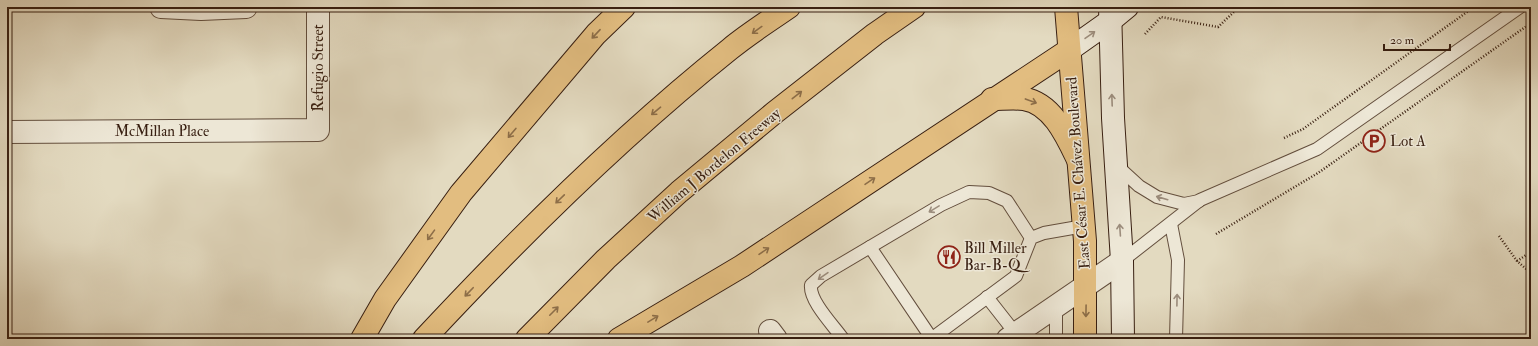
<svg xmlns="http://www.w3.org/2000/svg" width="1538" height="346" font-family="'IM FELL Double Pica',serif">
  <style>
    .lines { fill: none; stroke-linecap: round; stroke-linejoin: round }
    .service-casing { stroke: #634e3d; stroke-width: 14 }
    .minor-casing { stroke: #634e3d; stroke-width: 24 }
    .secondary-casing { stroke: #381f11; stroke-width: 24 }
    .primary-casing { stroke: #381f11; stroke-width: 24 }
    .motorway-casing { stroke: #381f11; stroke-width: 24 }
    .path { stroke: #381f11; stroke-width: 2.5; stroke-dasharray: 1 2; stroke-linecap: butt }
    .service { stroke: #ede7d6; stroke-width: 12 }
    .minor { stroke: #ede7d6; stroke-width: 22 }
    .secondary { stroke: #ede7d6; stroke-width: 22 }
    .primary { stroke: #e2bd80; stroke-width: 22 }
    .motorway { stroke: #e2bd80; stroke-width: 22 }
    .oneway { stroke: #8d6e48 }
    .oneway2 { stroke: #9c8d7d }
    .labels { text-anchor: middle; stroke-width: 3; stroke-linejoin: round; paint-order: stroke }
    .street-label { font-size: 15px; fill: #381f11; stroke: #ede7d6 }
    .poi-label { font-size: 15px; fill: #381f11; stroke: #ede7d6; text-anchor: start }
  </style>
  <rect width="100%" height="100%" fill="#e3dac0"/>
  <filter id="stains"><feTurbulence type="fractalNoise" baseFrequency=".005" numOctaves="4"/><feColorMatrix values="0 0 0 0 .2 0 0 0 0 .09 0 0 0 0 .02 0 0 0 .5 -.17"/></filter>
  <radialGradient id="worn" r=".72"><stop offset=".6" stop-color="#630" stop-opacity="0"/><stop offset="1" stop-color="#630" stop-opacity=".3"/></radialGradient>
  <g class="lines">
    <g class="service-casing">
      <g id="service">
        <path d="M1116,165L1139,186L1157,197L1184,204L1199,201"/>
        <path d="M1171,224L1178,260L1176,339"/>
        <path d="M870,247L932,339"/>
        <path d="M1122,261L1200,200L1317,149L1520,7"/>
        <path d="M987,297L1016,334"/>
        <path d="M843,339C834,326 809,301 811,285L821,276L941,205L969,192L989,193L1007,201L1031,238"/>
        <path d="M931,339L1016,276L1031,238L1044,233L1084,226"/>
        <path d="M1056,339V305"/>
      </g>
    </g>
    <g class="minor-casing">
      <g id="minor">
        <path d="M161,7L201,9L246,7"/>
        <path d="M7,132L318,130V7"/>
        <path d="M770,331L776,339"/>
        <path d="M1008,339L1122,261"/>
      </g>
    </g>
    <g class="secondary-casing">
      <g id="secondary">
        <path d="M1110,7L1113,118L1122,261L1123,339"/>
        <path d="M1069,50L1110,21L1127,7"/>
      </g>
    </g>
    <g class="primary-casing">
      <path id="primary" d="M1066,7L1085,241V339"/>
    </g>
    <g class="motorway-casing">
      <g id="motorway">
        <path d="M992,99C1002,99 1014,98 1024,99C1052,103 1067,137 1078,160"/>
        <path d="M362,339L385,299L461,193L596,34L624,7"/>
        <path d="M424,339C520,236 620,137 730,49C748,34 769,21 789,7"/>
        <path d="M527,339L606,259L679,192L774,113L875,34L914,7"/>
        <path d="M619,339L742,266L1069,50"/>
      </g>
    </g>
    <g class="path">
      <path d="M1145,34L1161,17L1218,27L1239,7"/>
      <path d="M1284,138L1303,129L1474,7"/>
      <path d="M1216,234L1318,173L1531,23"/>
      <path d="M1499,236L1517,261L1531,273"/>
      <path d="M1517,261L1531,252"/>
    </g>
    <use href="#service" class="service"/>
    <use href="#minor" class="minor"/>
    <use href="#secondary" class="secondary"/>
    <use href="#primary" class="primary"/>
    <use href="#motorway" class="motorway"/>
  </g>
  <defs><path id="oneway-shaft" d="M-6 0H5M1.5-3L5.5 0L1.5 3" fill="none" stroke-width="1.6" stroke-linecap="round" stroke-linejoin="round"/></defs>
  <g class="oneway">
    <use href="#oneway-shaft" transform="translate(757 30) rotate(144)"/>
    <use href="#oneway-shaft" transform="translate(596 34) rotate(133)"/>
    <use href="#oneway-shaft" transform="translate(797 95) rotate(-38)"/>
    <use href="#oneway-shaft" transform="translate(1031 101) rotate(20)"/>
    <use href="#oneway-shaft" transform="translate(656 111) rotate(140)"/>
    <use href="#oneway-shaft" transform="translate(512 133) rotate(130)"/>
    <use href="#oneway-shaft" transform="translate(870 181) rotate(-34)"/>
    <use href="#oneway-shaft" transform="translate(560 199) rotate(136)"/>
    <use href="#oneway-shaft" transform="translate(431 235) rotate(126)"/>
    <use href="#oneway-shaft" transform="translate(764 251) rotate(-34)"/>
    <use href="#oneway-shaft" transform="translate(469 292) rotate(134)"/>
    <use href="#oneway-shaft" transform="translate(554 311) rotate(-45)"/>
    <use href="#oneway-shaft" transform="translate(1086 311) rotate(91)"/>
    <use href="#oneway-shaft" transform="translate(653 319) rotate(-31)"/>
  </g>
  <g class="oneway2">
    <use href="#oneway-shaft" transform="translate(1090 35) rotate(-35)"/>
    <use href="#oneway-shaft" transform="translate(1112 100) rotate(-92)"/>
    <use href="#oneway-shaft" transform="translate(1162 198) rotate(-164)"/>
    <use href="#oneway-shaft" transform="translate(934 209) rotate(149)"/>
    <use href="#oneway-shaft" transform="translate(1120 230) rotate(-94)"/>
    <use href="#oneway-shaft" transform="translate(823 276) rotate(145)"/>
    <use href="#oneway-shaft" transform="translate(1177 300) rotate(-89)"/>
  </g>
  <defs>
    <g id="parking-ring" transform="scale(1.15)"><circle r="9.5" fill="#ede7d6" stroke="#8f2418" stroke-width="1.5"/><path d="M-3.5-5.5H1a3.5 3.5 0 0 1 0 7H-1V5.5H-3.5ZM-1-3.4V-.6H.8a1.4 1.4 0 0 0 0-2.8Z" fill="#8f2418"/></g>
    <g id="restaurant-ring" transform="scale(1.15)"><circle r="9.5" fill="#ede7d6" stroke="#8f2418" stroke-width="1.5"/><path d="M-5-6h1v4h1v-4h1v4h1v-4h1v5L-1.5 .5V6h-2V.5L-5-1ZM5-6V6H3V1.5H1.5Q1.5-4 5-6Z" fill="#8f2418"/></g>
  </defs>
  <g fill-rule="evenodd">
    <use href="#parking-ring" x="1374" y="141"/>
    <use href="#restaurant-ring" x="949" y="257"/>
  </g>
  <g class="labels">
    <g class="street-label">
      <text transform="translate(318 68) rotate(-90)" y="5">Refugio Street</text>
      <text x="162" y="136">McMillan Place</text>
      <text transform="translate(714 165) rotate(-40)" y="5">William J Bordelon Freeway</text>
      <text transform="translate(1078 173) rotate(-94)" y="5">East César E. Chávez Boulevard</text>
    </g>
    <g class="poi-label">
      <text x="1390" y="146">Lot A</text>
      <text x="964" y="253">Bill Miller<tspan x="964" dy="17">Bar-B-Q</tspan></text>
    </g>
  </g>
  <rect width="1538" height="346" fill="none" stroke="#e3dac0" stroke-width="24"/>
  <rect x="8" y="8" width="1522" height="330" fill="none" stroke="#381f11" stroke-width="2"/>
  <rect x="12" y="12" width="1514" height="322" fill="none" stroke="#381f11"/>
  <path d="M1384 44v6h66v-6" fill="none" stroke="#381f11" stroke-width="2"/>
  <text x="1390" y="44" font-size="12" fill="#381f11" stroke="#ede7d6" stroke-width="3" paint-order="stroke">20 m</text>
  <rect width="100%" height="100%" filter="url(#stains)"/>
  <rect width="100%" height="100%" fill="url(#worn)"/>
</svg>
